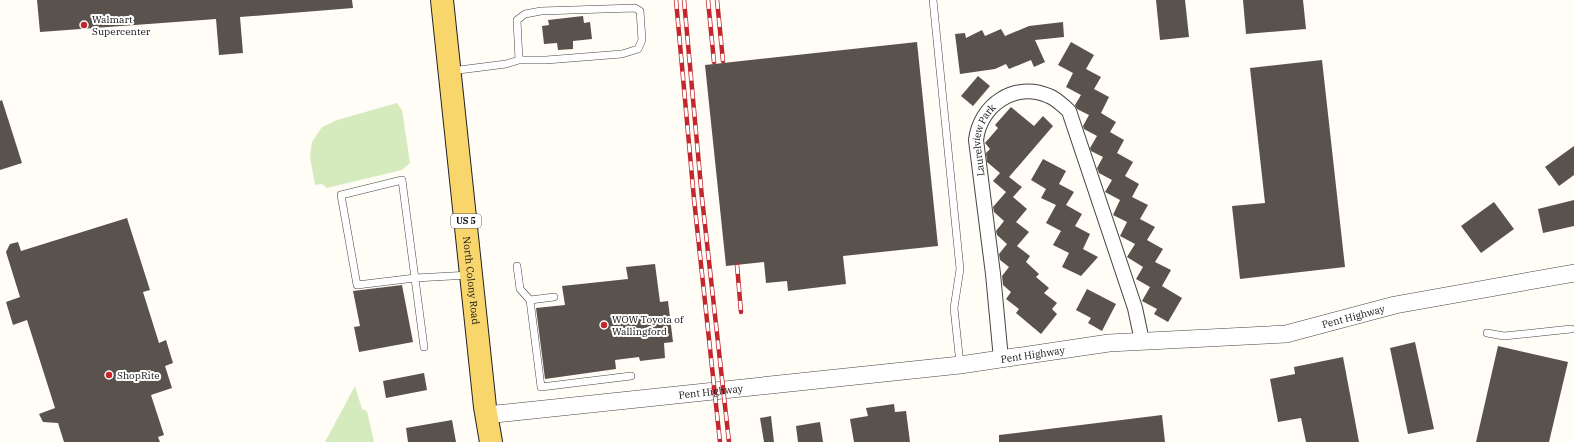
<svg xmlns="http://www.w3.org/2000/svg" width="1574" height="442" font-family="'IBM Plex Serif',serif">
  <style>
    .green { fill: #d5ebbd }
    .building { fill: #5a524d }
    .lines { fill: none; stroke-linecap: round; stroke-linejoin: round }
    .service-casing { stroke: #444; stroke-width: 8 }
    .minor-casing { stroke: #444; stroke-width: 16 }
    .tertiary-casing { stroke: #444; stroke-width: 18 }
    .primary-casing { stroke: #222; stroke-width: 24 }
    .service { stroke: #fff; stroke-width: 7 }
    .minor { stroke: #fff; stroke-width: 14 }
    .tertiary { stroke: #fff; stroke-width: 17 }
    .primary { stroke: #f9d66b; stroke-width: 22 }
    .rail-casing { stroke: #c4262e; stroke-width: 4.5 }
    .rail { stroke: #fff; stroke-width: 3; stroke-dasharray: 9; stroke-linecap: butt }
    .poi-dot { fill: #c4262e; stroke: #fff; stroke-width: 1.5 }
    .labels { text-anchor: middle; stroke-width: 4; stroke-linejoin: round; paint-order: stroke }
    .shield { fill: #fff; stroke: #585858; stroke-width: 1 }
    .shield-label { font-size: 9px; font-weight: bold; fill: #111 }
    .poi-label { font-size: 10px; fill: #111; stroke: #fff; text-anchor: start }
    .street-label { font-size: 10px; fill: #111; stroke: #fff }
  </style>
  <rect width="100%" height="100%" fill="#fffdf5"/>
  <g class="green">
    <path d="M397,103L402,110L410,163L402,170L327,188L322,184L315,185L310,157L312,142L322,127L337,120Z"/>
    <path d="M355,386L362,409L367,411L374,442H325Z"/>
  </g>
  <g class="building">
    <path d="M37,0H352L353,8L240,17L243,53L219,55L216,19L40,32Z"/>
    <path d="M1156,0H1185L1189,37L1160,40Z"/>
    <path d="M1243,0H1303L1306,29L1246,34Z"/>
    <path d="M583,16L584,23L590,22L592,39L573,41V49L558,50L557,43L544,44L542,26L549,25L548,20Z"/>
    <path d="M1063,22L1064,37L1035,40L1045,62L1034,67L1031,60L1009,69L1006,64L995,69L960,74L955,34L965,33L966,38L982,30L985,36L1001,29L1005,36L1029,26Z"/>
    <path d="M917,42L938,246L843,256L846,284L788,291L787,281L766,283L764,262L726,266L705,65Z"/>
    <path d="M1071,42L1094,55L1086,69L1101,77L1094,89L1109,97L1101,113L1116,122L1110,132L1124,140L1117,153L1133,162L1125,176L1139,184L1132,197L1148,205L1140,219L1155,227L1147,240L1163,249L1155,262L1171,270L1162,286L1182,298L1168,322L1154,314L1157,309L1142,301L1150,287L1136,279L1143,267L1127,257L1135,244L1120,236L1127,222L1113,215L1120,200L1105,192L1112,180L1099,173L1097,168L1103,157L1091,151L1090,148L1097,136L1084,129L1083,126L1089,115L1077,109L1075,105L1081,95L1066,87L1073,73L1058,65Z"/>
    <path d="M1322,60L1345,267L1240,279L1232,206L1265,203L1250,68Z"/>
    <path d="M978,76L990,86L973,106L961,96Z"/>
    <path d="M2,100L22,163L0,170V101Z"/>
    <path d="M1011,107L1034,126L1043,116L1053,126L1009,177L1022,187L1013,197L1027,209L1016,222L1029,232L1017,246L1030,256L1026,262L1039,274L1036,277L1049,288L1044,293L1057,303L1052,309L1057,314L1041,334L1016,313L1019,309L1006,299L1011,292L1003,285L1002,276L1009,267L1000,260L999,254L1007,244L997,235L996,231L1004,221L994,212L993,207L1006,192L993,181L1000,173L987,162L986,153L990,149L985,143L998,128L995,125Z"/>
    <path d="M1574,146V175L1559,186L1545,167Z"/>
    <path d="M1043,159L1066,171L1059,184L1074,192L1066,205L1082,214L1075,226L1090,234L1083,249L1098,257L1081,276L1062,267L1069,253L1053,245L1061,231L1046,223L1056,205L1041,198L1046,189L1031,180Z"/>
    <path d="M1574,200V226L1543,233L1538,209Z"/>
    <path d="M1494,202L1514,229L1481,253L1461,226Z"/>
    <path d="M127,218L150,290L143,292L159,343L166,340L173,363L165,366L172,388L151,395L164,435L158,437L160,442H64L58,423L43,422L39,414L55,408L27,320L13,325L6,302L20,297L6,252L10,244L18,242L21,251Z"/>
    <path d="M655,264L660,302L668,301L673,342L664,343L665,358L640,361L639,357L615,360L616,369L545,379L536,308L565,305L562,286L628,279L626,267Z"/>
    <path d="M402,285L413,342L359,352L354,327L360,326L353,291Z"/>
    <path d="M1087,289L1116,304L1102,331L1088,323L1091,318L1076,310Z"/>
    <path d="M1415,342L1434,429L1408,434L1390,348Z"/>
    <path d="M1498,346L1568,362L1549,442H1476Z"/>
    <path d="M1343,357L1359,442H1306L1301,418L1278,422L1270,379L1295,374L1294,367Z"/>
    <path d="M424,373L427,390L386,398L383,381Z"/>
    <path d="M894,404L895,412L906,411L910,442H854L850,419L868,416L866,408Z"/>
    <path d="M1162,415L1165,442H999V435Z"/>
    <path d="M771,416L774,442H764L760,418Z"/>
    <path d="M452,420L456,442H408L406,428Z"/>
    <path d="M820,422L823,442H798L796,426Z"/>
  </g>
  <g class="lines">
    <g class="service-casing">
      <g id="service">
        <path d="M933,0L960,269L954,308L960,364"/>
        <path d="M451,71L506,64L519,60H546L622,54L638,49L642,40L640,11L635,8L541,11L525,14L517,20L519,60"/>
        <path d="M517,266L520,289L530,300L541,387L631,376"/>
        <path d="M530,300L554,297"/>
        <path d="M1487,333L1504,336L1571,329"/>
        <path d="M424,347L402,180L341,195L357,285L415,278L470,275"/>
      </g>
    </g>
    <g class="minor-casing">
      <g id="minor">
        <path id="s1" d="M1001,359L993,274L976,140C980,105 1015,81 1049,96C1057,99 1062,105 1069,111L1135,308L1142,341"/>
      </g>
    </g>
    <g class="tertiary-casing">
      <g id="tertiary">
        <path id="s2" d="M486,415L960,365L1109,343L1286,334L1395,305L1574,273"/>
      </g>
    </g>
    <g class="primary-casing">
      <g id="primary">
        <path id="s3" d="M442,0L485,407L491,442"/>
      </g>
    </g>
    <use href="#service" class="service"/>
    <use href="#minor" class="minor"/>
    <use href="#tertiary" class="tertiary"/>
    <use href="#primary" class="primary"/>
    <g class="rail-casing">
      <g id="rail">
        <path d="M676,0L694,199L720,442"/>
        <path d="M684,0L702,198L729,442"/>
        <path d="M708,0L714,62"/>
        <path d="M717,0L723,61"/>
        <path d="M737,265L741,312"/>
      </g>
    </g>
    <use href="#rail" class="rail"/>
  </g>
  <g class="poi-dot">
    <circle cx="84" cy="25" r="4"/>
    <circle cx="604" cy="325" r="4"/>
    <circle cx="109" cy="375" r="4"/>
  </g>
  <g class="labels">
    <rect class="shield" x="451" y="214" width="30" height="14" rx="3"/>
    <g class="shield-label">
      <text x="466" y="224">US 5</text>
    </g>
    <g class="poi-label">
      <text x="92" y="23">Walmart<tspan x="92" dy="12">Supercenter</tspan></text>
      <text x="612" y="323">WOW Toyota of<tspan x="612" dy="12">Wallingford</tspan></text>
      <text x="117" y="379">ShopRite</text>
    </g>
    <g class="street-label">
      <text dy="4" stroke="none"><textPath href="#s1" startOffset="222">Laurelview Park</textPath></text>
      <text dy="4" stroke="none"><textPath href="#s3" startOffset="282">North Colony Road</textPath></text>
      <text dy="4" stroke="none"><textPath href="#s2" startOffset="874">Pent Highway</textPath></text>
      <text dy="4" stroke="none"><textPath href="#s2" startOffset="550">Pent Highway</textPath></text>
      <text dy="4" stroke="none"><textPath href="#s2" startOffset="226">Pent Highway</textPath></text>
    </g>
  </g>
</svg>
